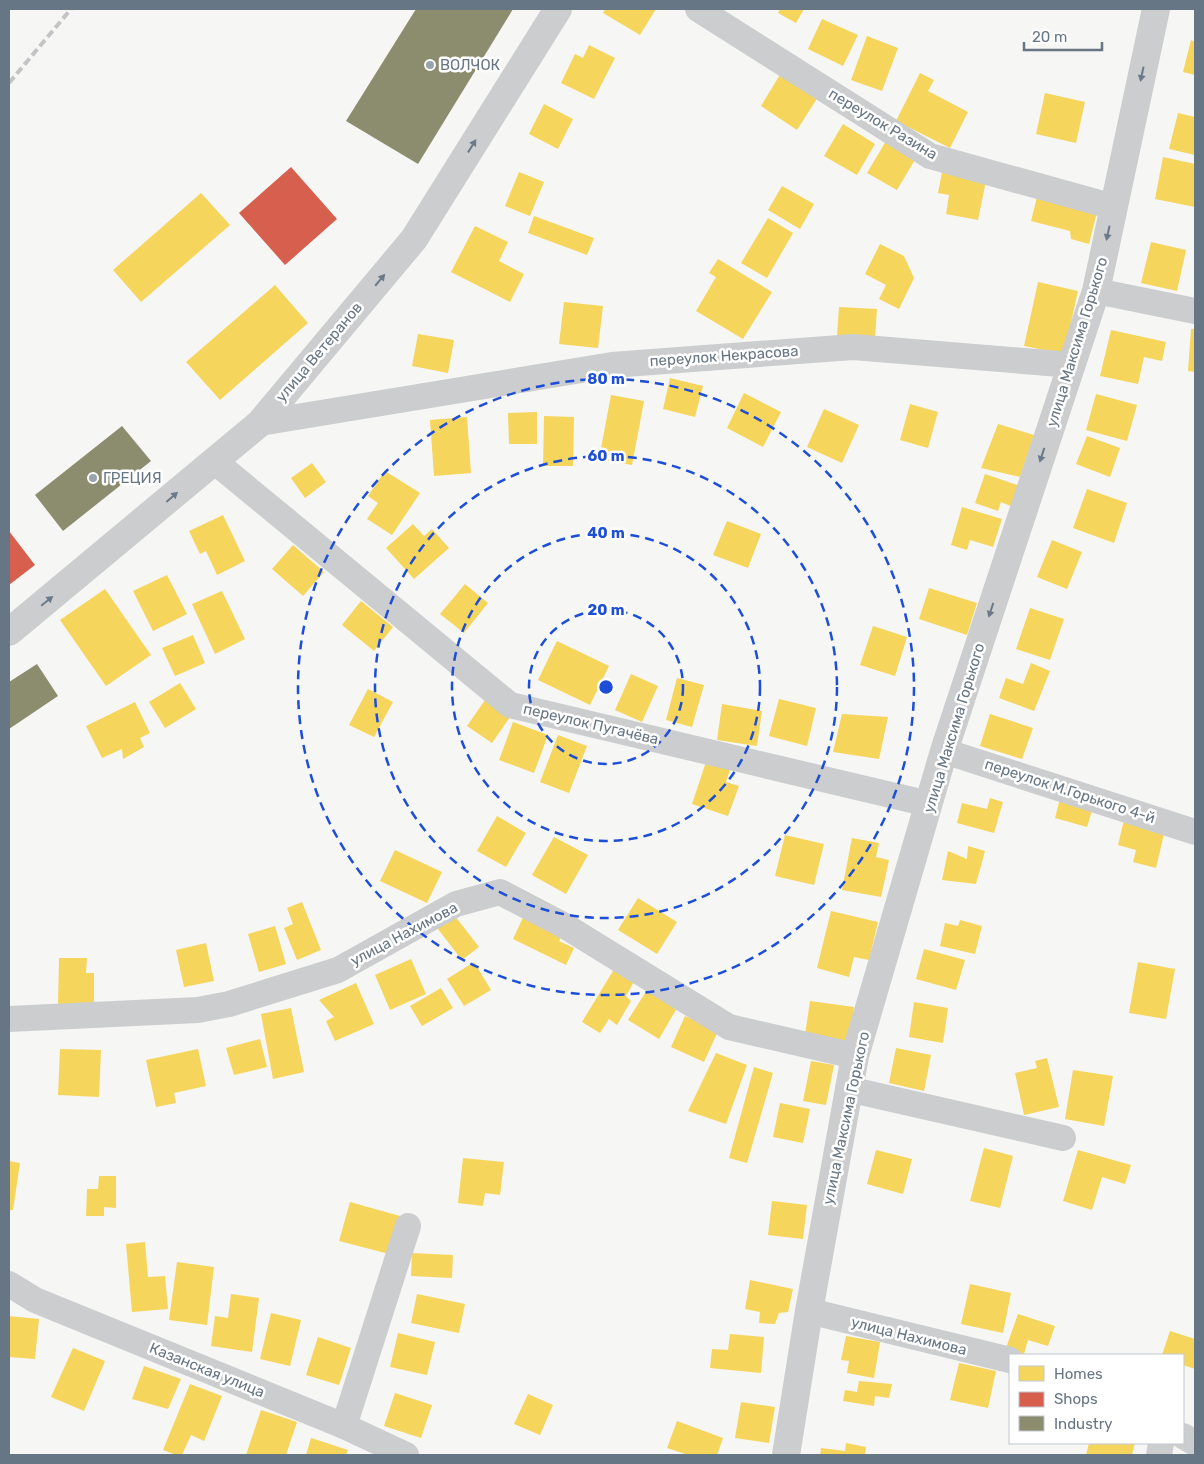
<svg xmlns="http://www.w3.org/2000/svg" width="1204" height="1464" font-family="Rubik,sans-serif">
  <style>
    .homes { fill: #f6d55c }
    .shops { fill: #d6604d }
    .industry { fill: #8c8c6e }
    .lines { fill: none; stroke-linecap: round; stroke-linejoin: round }
    .minor { stroke: #cccdce; stroke-width: 26 }
    .tertiary { stroke: #cccdce; stroke-width: 28 }
    .rail { stroke: #c2c4c5; stroke-width: 4; stroke-dasharray: 8 4; stroke-linecap: butt }
    .oneway { fill: #6b7a88 }
    .ring { fill: none; stroke: #1d4ed8; stroke-width: 2.5; stroke-dasharray: 9 6 }
    .poi-dot { fill: #98a3ac; stroke: #fff; stroke-width: 2 }
    .labels { text-anchor: middle; stroke-width: 5; stroke-linejoin: round; paint-order: stroke }
    .poi-label { font-size: 15px; fill: #667684; stroke: #fff; text-anchor: start }
    .street-label { font-size: 15px; fill: #667684; stroke: #fff }
    .centre { fill: #1d4ed8; stroke: #fff; stroke-width: 2.5 }
    .ring-label { font-size: 15px; text-anchor: middle; font-weight: bold; fill: #1d4ed8; stroke: #fff; stroke-width: 5; stroke-linejoin: round; paint-order: stroke }
  </style>
  <rect width="100%" height="100%" fill="#f6f6f5"/>
  <g class="homes">
    <path d="M605,9H656L640,35L603,13Z"/>
    <path d="M780,9H804L796,23L778,13Z"/>
    <path d="M822,19L858,35L843,66L808,49Z"/>
    <path d="M867,36L898,48L882,91L851,80Z"/>
    <path d="M1191,40L1195,42V75L1183,72Z"/>
    <path d="M589,45L615,58L594,99L561,83L575,54L583,58Z"/>
    <path d="M781,73L818,97L797,130L761,106Z"/>
    <path d="M920,73L934,80L928,91L968,112L950,148L896,121Z"/>
    <path d="M1045,93L1085,102L1076,143L1036,134Z"/>
    <path d="M544,104L573,119L558,149L529,134Z"/>
    <path d="M1178,113L1195,117V155L1169,149Z"/>
    <path d="M843,124L875,144L857,175L824,156Z"/>
    <path d="M886,141L916,158L897,190L867,173Z"/>
    <path d="M1163,157L1195,164V207L1155,199Z"/>
    <path d="M943,167L987,176L978,220L946,214L949,195L938,193Z"/>
    <path d="M519,172L544,182L530,216L505,206Z"/>
    <path d="M782,186L814,204L800,229L768,210Z"/>
    <path d="M201,193L230,225L141,302L113,270Z"/>
    <path d="M1037,197L1097,212L1089,244L1071,239L1070,231L1031,221Z"/>
    <path d="M534,216L594,238L587,255L528,233Z"/>
    <path d="M768,218L793,233L767,278L741,263Z"/>
    <path d="M475,226L508,242L499,261L524,274L510,302L451,272Z"/>
    <path d="M1151,242L1186,250L1177,291L1141,283Z"/>
    <path d="M880,244L904,256L914,278L899,309L879,299L886,285L865,274Z"/>
    <path d="M718,259L772,292L743,339L696,311L716,277L709,273Z"/>
    <path d="M1038,282L1078,291L1064,354L1024,346Z"/>
    <path d="M275,285L308,323L220,400L186,362Z"/>
    <path d="M564,302L603,306L598,348L559,344Z"/>
    <path d="M839,307L877,309L875,338L837,336Z"/>
    <path d="M1191,329H1195V372L1188,371Z"/>
    <path d="M1111,330L1166,342L1162,361L1144,357L1138,384L1100,376Z"/>
    <path d="M418,334L454,340L448,373L412,366Z"/>
    <path d="M670,378L703,386L695,417L663,409Z"/>
    <path d="M744,393L781,412L763,447L727,428Z"/>
    <path d="M1096,394L1137,405L1127,441L1086,430Z"/>
    <path d="M611,395L644,401L632,465L599,459Z"/>
    <path d="M910,404L938,412L928,448L900,440Z"/>
    <path d="M824,409L859,425L842,463L807,447Z"/>
    <path d="M537,412V444H509L508,413Z"/>
    <path d="M544,416L574,417L573,466H543Z"/>
    <path d="M467,417L471,473L434,476L430,420Z"/>
    <path d="M998,424L1034,435L1020,477L981,468Z"/>
    <path d="M1087,436L1120,448L1110,477L1076,464Z"/>
    <path d="M312,463L326,482L305,498L291,478Z"/>
    <path d="M385,471L420,493L392,535L367,519L378,503L368,496Z"/>
    <path d="M985,474L1020,486L1013,507L1001,502L998,511L975,503Z"/>
    <path d="M1087,489L1127,503L1114,543L1073,528Z"/>
    <path d="M962,507L1002,519L993,547L970,540L967,550L951,545Z"/>
    <path d="M223,515L245,561L217,575L206,551L200,554L189,531Z"/>
    <path d="M727,521L761,534L748,568L713,555Z"/>
    <path d="M413,524L424,536L432,529L449,548L414,579L386,548Z"/>
    <path d="M1052,540L1082,552L1067,589L1037,577Z"/>
    <path d="M293,545L324,572L303,596L272,569Z"/>
    <path d="M167,575L187,614L153,631L133,591Z"/>
    <path d="M465,584L488,603L464,633L440,614Z"/>
    <path d="M929,588L977,603L967,635L919,619Z"/>
    <path d="M105,589L151,655L106,686L60,620Z"/>
    <path d="M222,591L245,639L215,654L192,604Z"/>
    <path d="M361,601L393,627L374,651L342,625Z"/>
    <path d="M1030,608L1064,619L1050,660L1016,649Z"/>
    <path d="M873,626L907,637L895,676L860,665Z"/>
    <path d="M193,635L205,663L175,676L162,648Z"/>
    <path d="M557,641L609,666L590,705L538,680Z"/>
    <path d="M1031,663L1050,671L1034,711L999,698L1006,678L1023,684Z"/>
    <path d="M631,674L658,686L642,722L615,710Z"/>
    <path d="M677,678L704,685L692,727L666,720Z"/>
    <path d="M180,683L196,709L165,728L149,702Z"/>
    <path d="M368,689L393,702L374,737L349,725Z"/>
    <path d="M779,699L816,708L807,746L769,736Z"/>
    <path d="M485,700L510,717L492,743L467,726Z"/>
    <path d="M135,702L150,733L140,738L144,747L123,759L122,749L102,758L86,726Z"/>
    <path d="M722,704L762,711L757,746L717,740Z"/>
    <path d="M842,714L888,717L879,759L833,752Z"/>
    <path d="M990,714L1033,728L1022,759L980,746Z"/>
    <path d="M513,722L548,735L534,773L499,760Z"/>
    <path d="M558,735L587,746L569,793L540,782Z"/>
    <path d="M706,762L730,770L726,782L739,786L728,816L692,804Z"/>
    <path d="M1061,795L1094,804L1087,827L1055,818Z"/>
    <path d="M990,798L1003,802L994,833L957,823L962,803L987,809Z"/>
    <path d="M497,816L526,833L506,867L477,851Z"/>
    <path d="M1124,820L1165,830L1156,868L1133,862L1136,850L1118,845Z"/>
    <path d="M785,835L824,844L814,885L775,876Z"/>
    <path d="M554,837L588,855L566,894L532,875Z"/>
    <path d="M852,838L879,843L876,857L889,860L881,897L842,890Z"/>
    <path d="M968,846L985,851L976,884L942,880L948,851L967,859Z"/>
    <path d="M395,850L442,872L427,903L380,881Z"/>
    <path d="M638,898L677,922L657,954L618,930Z"/>
    <path d="M302,902L321,950L297,960L284,928L293,924L287,908Z"/>
    <path d="M451,911L479,947L462,960L434,924Z"/>
    <path d="M526,911L565,930L559,941L574,948L566,965L513,939Z"/>
    <path d="M831,911L878,922L869,960L854,957L849,977L817,968Z"/>
    <path d="M960,920L982,926L975,954L940,946L945,923L958,926Z"/>
    <path d="M275,926L286,964L259,972L248,934Z"/>
    <path d="M206,943L214,981L184,987L176,950Z"/>
    <path d="M924,949L965,960L956,990L916,979Z"/>
    <path d="M59,958H87L86,973H94V1004H58Z"/>
    <path d="M411,959L426,994L390,1010L375,975Z"/>
    <path d="M474,962L491,990L464,1006L447,979Z"/>
    <path d="M1138,962L1175,969L1166,1019L1129,1013Z"/>
    <path d="M616,966L636,978L626,996L631,1001L617,1025L609,1019L600,1033L582,1022Z"/>
    <path d="M356,983L374,1024L335,1041L326,1021L334,1017L319,1000Z"/>
    <path d="M441,988L453,1008L422,1026L410,1006Z"/>
    <path d="M647,990L677,1008L659,1039L628,1020Z"/>
    <path d="M810,1001L854,1007L849,1042L805,1035Z"/>
    <path d="M914,1002L948,1008L943,1043L909,1037Z"/>
    <path d="M291,1008L304,1072L273,1079L261,1014Z"/>
    <path d="M685,1016L718,1031L704,1062L671,1047Z"/>
    <path d="M260,1039L267,1067L234,1075L226,1048Z"/>
    <path d="M896,1048L931,1055L924,1091L889,1083Z"/>
    <path d="M60,1049L101,1050L99,1097L58,1095Z"/>
    <path d="M198,1049L206,1086L174,1093L176,1103L156,1107L146,1060Z"/>
    <path d="M716,1053L747,1065L726,1124L688,1111Z"/>
    <path d="M1047,1058L1059,1107L1024,1115L1015,1073L1037,1068L1035,1061Z"/>
    <path d="M811,1061L834,1065L826,1105L803,1101Z"/>
    <path d="M754,1067L773,1073L747,1163L729,1158Z"/>
    <path d="M1073,1070L1113,1076L1104,1126L1065,1119Z"/>
    <path d="M780,1103L810,1109L803,1143L773,1137Z"/>
    <path d="M984,1148L1013,1156L1000,1208L970,1201Z"/>
    <path d="M876,1150L912,1159L903,1194L867,1184Z"/>
    <path d="M1078,1150L1131,1165L1125,1184L1102,1177L1092,1210L1063,1201Z"/>
    <path d="M463,1158L504,1162L500,1195L485,1193L483,1206L458,1203Z"/>
    <path d="M9,1161L20,1163L13,1210H9Z"/>
    <path d="M99,1176H116V1208L104,1207V1216H86L87,1189H98Z"/>
    <path d="M772,1201L807,1205L803,1239L768,1235Z"/>
    <path d="M350,1202L400,1216L389,1254L339,1241Z"/>
    <path d="M145,1242L148,1277L165,1276L168,1309L132,1312L126,1244Z"/>
    <path d="M412,1253L453,1255L452,1278L411,1276Z"/>
    <path d="M177,1262L214,1267L207,1325L169,1320Z"/>
    <path d="M750,1280L793,1289L788,1312L779,1313L775,1324L759,1323L760,1312L745,1309Z"/>
    <path d="M970,1284L1011,1293L1003,1333L961,1324Z"/>
    <path d="M231,1294L259,1298L252,1352L211,1346L215,1316L228,1318Z"/>
    <path d="M417,1294L465,1304L459,1333L411,1323Z"/>
    <path d="M271,1313L301,1320L290,1366L260,1359Z"/>
    <path d="M1018,1314L1055,1326L1048,1346L1028,1340L1024,1354L1006,1348Z"/>
    <path d="M9,1316L39,1319L35,1359L9,1357Z"/>
    <path d="M1170,1331L1195,1339V1369L1183,1365V1355H1162Z"/>
    <path d="M398,1333L435,1342L427,1375L390,1367Z"/>
    <path d="M730,1334L764,1337L761,1373L710,1368L712,1349L728,1350Z"/>
    <path d="M846,1336L880,1342L874,1378L847,1373L849,1361L841,1360Z"/>
    <path d="M318,1337L351,1348L339,1385L306,1375Z"/>
    <path d="M73,1348L105,1361L84,1411L51,1397Z"/>
    <path d="M959,1363L996,1371L988,1408L950,1400Z"/>
    <path d="M144,1366L181,1379L168,1409L132,1399Z"/>
    <path d="M859,1381L892,1384L889,1398L875,1396L874,1406L843,1401L845,1390L857,1392Z"/>
    <path d="M190,1384L222,1396L204,1441L191,1435L182,1455H176L163,1450Z"/>
    <path d="M395,1393L432,1405L421,1438L384,1426Z"/>
    <path d="M528,1394L553,1405L540,1435L514,1424Z"/>
    <path d="M741,1402L775,1407L769,1443L735,1438Z"/>
    <path d="M261,1410L297,1422L286,1455H246Z"/>
    <path d="M677,1421L723,1438L717,1455H688L667,1448Z"/>
    <path d="M311,1438L348,1450L346,1455H306Z"/>
    <path d="M846,1443L866,1447L865,1455H820L821,1448L845,1451Z"/>
    <path d="M1089,1443H1135L1132,1455H1086Z"/>
  </g>
  <g class="shops">
    <path d="M291,167L337,219L285,265L239,213Z"/>
    <path d="M9,531L35,565L9,585Z"/>
  </g>
  <g class="industry">
    <path d="M416,9H513L418,164L346,121Z"/>
    <path d="M122,426L151,461L63,531L35,495Z"/>
    <path d="M37,664L58,696L9,729V682Z"/>
  </g>
  <g class="lines">
    <g class="minor">
      <path d="M698,9L930,156L1114,207"/>
      <path d="M1096,291L1195,311"/>
      <path d="M260,423L612,365L853,347L1072,365"/>
      <path d="M214,461L510,705L929,804"/>
      <path d="M944,751L1195,832"/>
      <path d="M9,1019L198,1010L229,1004L338,970L456,904L500,892L565,926L729,1027L855,1056"/>
      <path d="M848,1089L1063,1138"/>
      <path d="M9,1284L35,1300L344,1426L406,1455"/>
      <path d="M809,1311L1010,1360"/>
      <path d="M344,1426L408,1226"/>
      <path d="M1183,1436L1195,1443"/>
      <path d="M1159,1455L1161,1443"/>
    </g>
    <g class="tertiary">
      <path d="M9,632L260,423L414,239L558,9"/>
      <path d="M786,1455L809,1311L855,1056L944,751L1096,291L1156,9"/>
    </g>
    <path class="rail" d="M9,83L71,9"/>
  </g>
  <defs><path id="oneway-solid" d="M-6-.8H1V-3.2L6.5 0L1 3.2V.8H-6Z" transform="scale(1.25)"/></defs>
  <g class="oneway">
    <use href="#oneway-solid" transform="translate(1142 74) rotate(102)"/>
    <use href="#oneway-solid" transform="translate(472 146) rotate(-58)"/>
    <use href="#oneway-solid" transform="translate(1108 233) rotate(102)"/>
    <use href="#oneway-solid" transform="translate(380 280) rotate(-50)"/>
    <use href="#oneway-solid" transform="translate(1042 455) rotate(108)"/>
    <use href="#oneway-solid" transform="translate(172 497) rotate(-41)"/>
    <use href="#oneway-solid" transform="translate(47 601) rotate(-39)"/>
    <use href="#oneway-solid" transform="translate(991 610) rotate(108)"/>
  </g>
  <g class="ring">
    <circle cx="606" cy="687" r="77"/>
    <circle cx="606" cy="687" r="154"/>
    <circle cx="606" cy="687" r="231"/>
    <circle cx="606" cy="687" r="308"/>
  </g>
  <g class="poi-dot">
    <circle cx="430" cy="65" r="5"/>
    <circle cx="93" cy="478" r="5"/>
  </g>
  <g class="labels">
    <g class="poi-label">
      <text x="440" y="70">ВОЛЧОК</text>
      <text x="103" y="483">ГРЕЦИЯ</text>
    </g>
    <g class="street-label">
      <text transform="translate(883 124) rotate(31)" y="5">переулок Разина</text>
      <text transform="translate(1077 342) rotate(-73)" y="5">улица Максима Горького</text>
      <text transform="translate(319 352) rotate(-50)" y="5">улица Ветеранов</text>
      <text transform="translate(724 356) rotate(-4)" y="5">переулок Некрасова</text>
      <text transform="translate(591 724) rotate(13)" y="5">переулок Пугачёва</text>
      <text transform="translate(954 728) rotate(-73)" y="5">улица Максима Горького</text>
      <text transform="translate(1070 791) rotate(18)" y="5">переулок М.Горького 4-й</text>
      <text transform="translate(404 934) rotate(-28)" y="5">улица Нахимова</text>
      <text transform="translate(846 1118) rotate(-78)" y="5">улица Максима Горького</text>
      <text transform="translate(909 1336) rotate(14)" y="5">улица Нахимова</text>
      <text transform="translate(207 1370) rotate(22)" y="5">Казанская улица</text>
    </g>
  </g>
  <circle cx="606" cy="687" r="8" class="centre"/>
  <g class="ring-label">
    <text x="606" y="384">80 m</text>
    <text x="606" y="461">60 m</text>
    <text x="606" y="538">40 m</text>
    <text x="606" y="615">20 m</text>
  </g>
  <rect width="1204" height="1464" fill="none" stroke="#667684" stroke-width="20"/>
  <rect x="1009" y="1354" width="175" height="90" fill="#ffffff" stroke="#c2c8ce"/>
  <rect x="1019" y="1366" width="25" height="15" fill="#f6d55c" stroke="#c2c8ce"/>
  <text x="1054" y="1379" font-size="15" fill="#667684">Homes</text>
  <rect x="1019" y="1392" width="25" height="15" fill="#d6604d" stroke="#c2c8ce"/>
  <text x="1054" y="1404" font-size="15" fill="#667684">Shops</text>
  <rect x="1019" y="1416" width="25" height="15" fill="#8c8c6e" stroke="#c2c8ce"/>
  <text x="1054" y="1429" font-size="15" fill="#667684">Industry</text>
  <path d="M1024 42v8h78v-8" fill="none" stroke="#667684" stroke-width="2.5"/>
  <text x="1032" y="42" font-size="15" fill="#667684" stroke="#ffffff" stroke-width="4" paint-order="stroke">20 m</text>
</svg>
